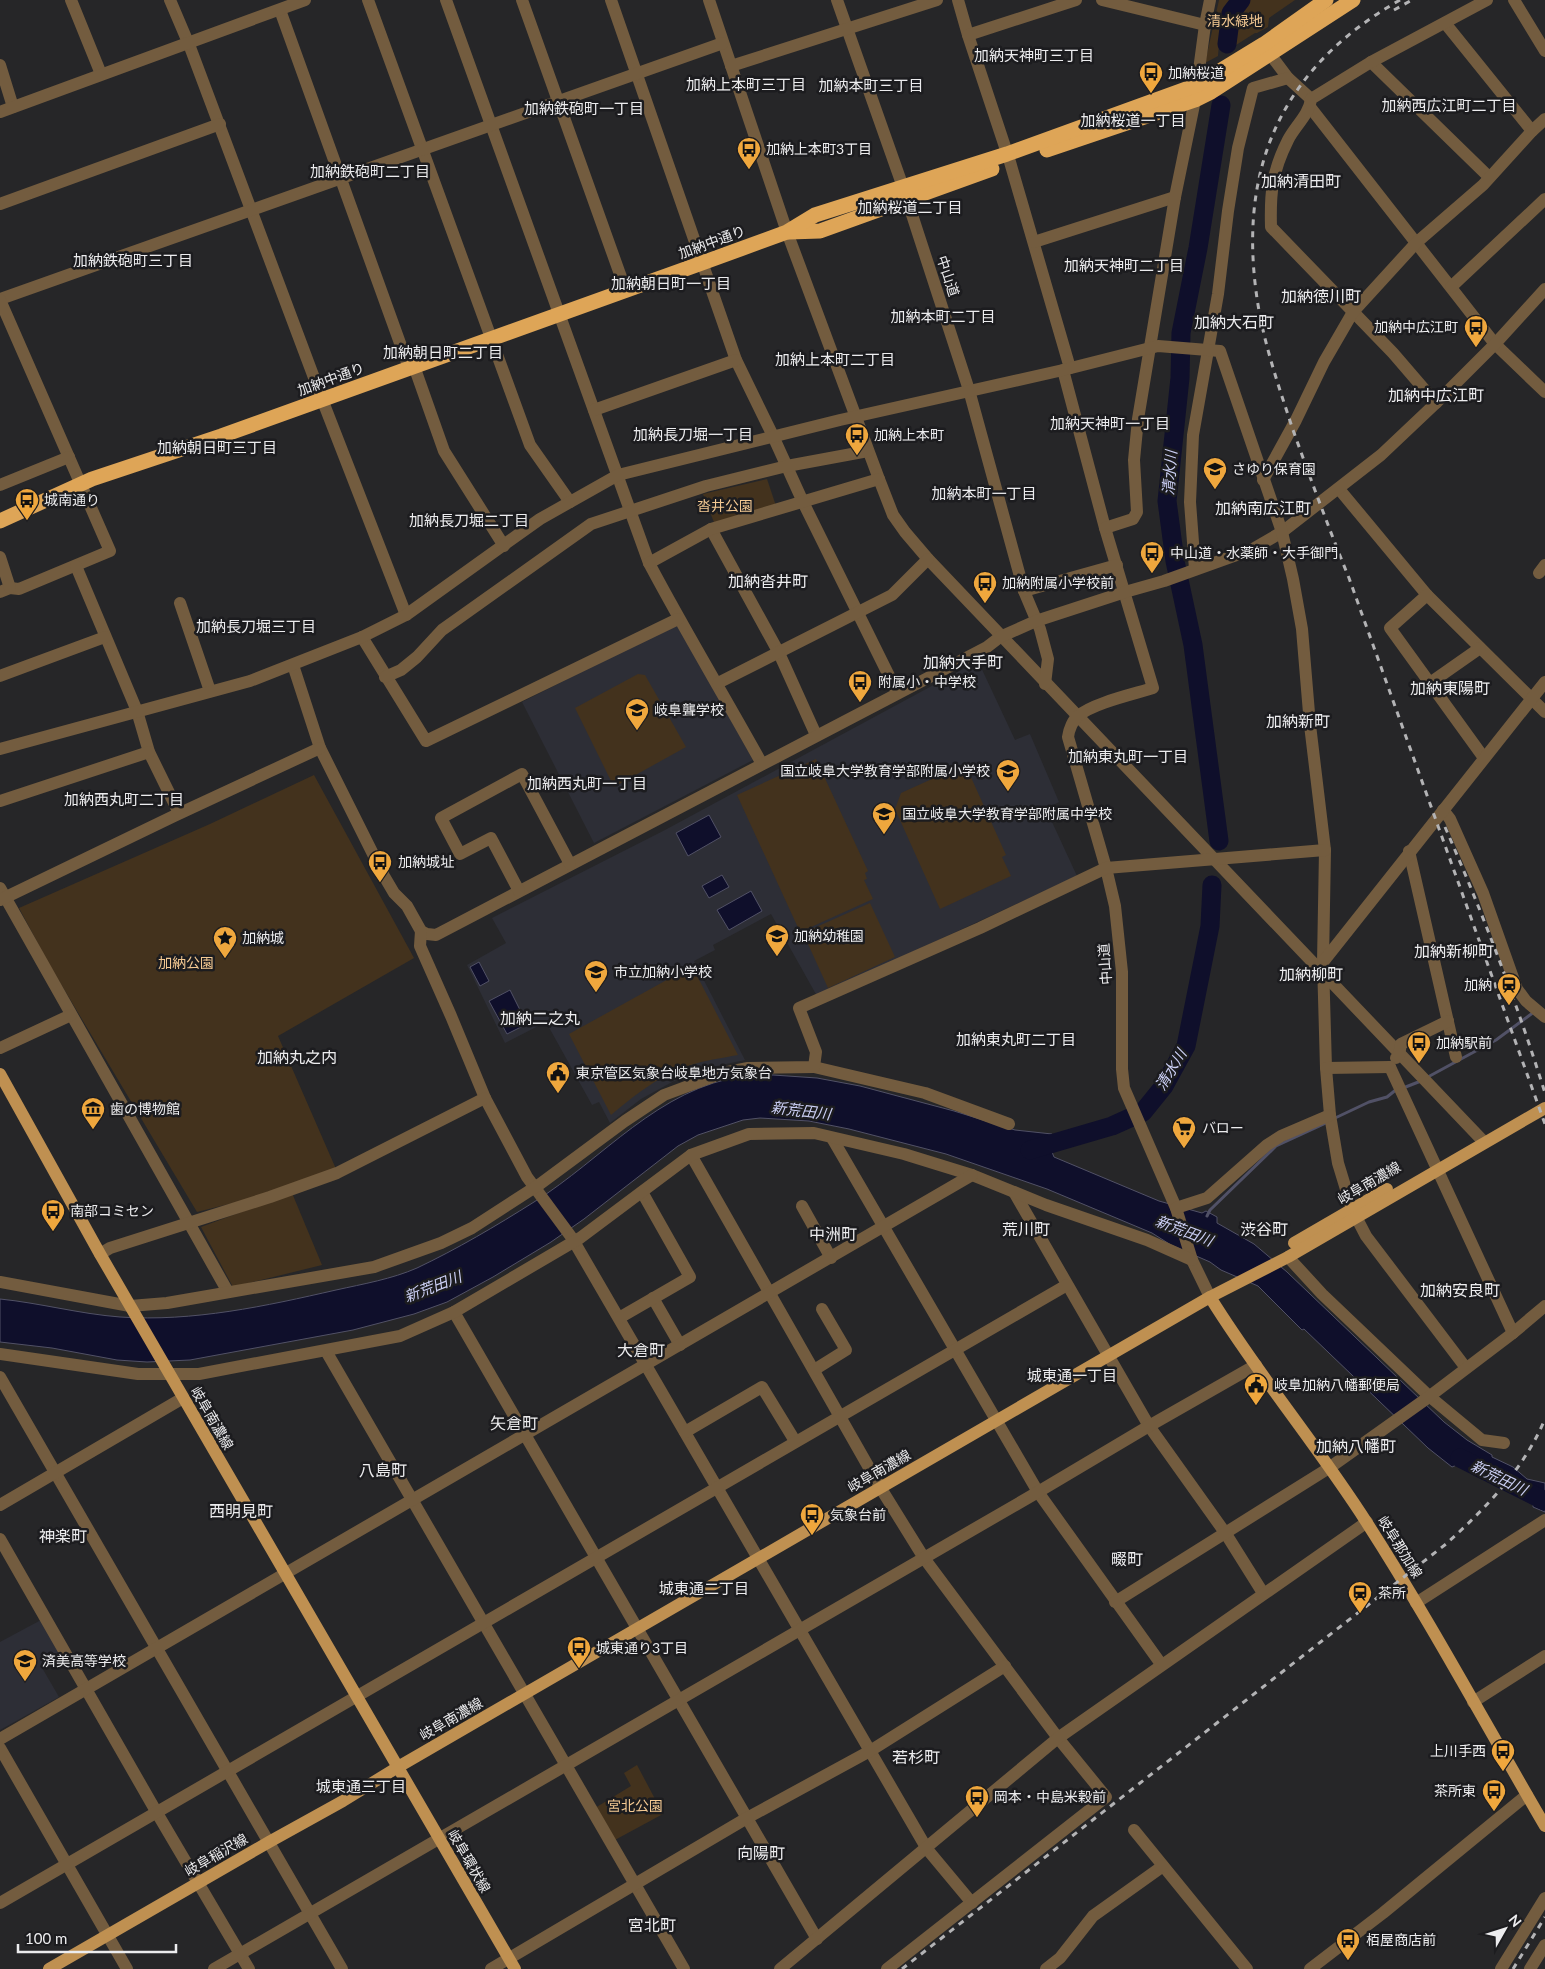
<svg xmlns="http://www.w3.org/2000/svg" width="1545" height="1969" font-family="Lato,'Noto Sans JP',sans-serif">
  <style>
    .built { fill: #2d2e36 }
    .green { fill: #43321d }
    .water { fill: #0f0f2b; stroke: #515166 }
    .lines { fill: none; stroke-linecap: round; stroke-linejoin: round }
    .stream { stroke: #515166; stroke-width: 3 }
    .river { stroke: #0f0f2b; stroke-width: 19 }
    .minor { stroke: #735c3f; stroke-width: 12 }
    .major { stroke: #bf9051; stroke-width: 12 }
    .highway { stroke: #dea557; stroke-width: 15 }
    .rail { stroke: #b3b3b5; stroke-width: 3; stroke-dasharray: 6 6; stroke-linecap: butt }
    .labels { text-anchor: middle; stroke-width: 5; stroke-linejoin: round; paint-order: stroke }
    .park-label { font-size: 14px; fill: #f4c992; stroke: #1c1c1f }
    .poi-label { font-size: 14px; fill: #ececee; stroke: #1c1c1f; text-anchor: start }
    .street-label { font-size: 14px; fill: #ececee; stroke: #1c1c1f }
    .neighbourhood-label { font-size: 15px; fill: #ececee; stroke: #1c1c1f }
    .water-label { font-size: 15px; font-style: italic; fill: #ccd0f5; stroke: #1c1c1f }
    .quarter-label { font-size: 16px; fill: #ececee; stroke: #1c1c1f }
  </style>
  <rect width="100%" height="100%" fill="#262628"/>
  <g class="built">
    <path d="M674,625L679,627L753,760L594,843L522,702Z"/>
    <path d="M978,661L1015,740L1030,734L1059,802L1046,809L1077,876L817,996L771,914L713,945L715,950L694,961L745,1060L707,1068L674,1081L641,1099L610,1123L599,1102L592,1105L546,1022L505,1043L467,965L506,943L492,918L665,830Z"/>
    <path d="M41,1620L61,1654L41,1666L59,1697L0,1730V1642Z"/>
  </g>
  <g class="green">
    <path d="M1219,0H1295L1269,18L1268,27L1257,33H1255L1236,45L1219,43L1218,56L1205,63Z"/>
    <path d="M767,479L776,506L715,525L703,494Z"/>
    <path d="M638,674L645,675L686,747L614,787L575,708Z"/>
    <path d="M816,759L868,871L865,873L867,879L864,880L873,899L800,932L737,795Z"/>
    <path d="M965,764L1006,855L1002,857L1011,876L940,909L895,809L901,793Z"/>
    <path d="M314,775L414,958L278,1036L336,1169L265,1195L197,1212L49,964L19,908L210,824Z"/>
    <path d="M870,903L895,957L828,988L803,933Z"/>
    <path d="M692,966L738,1055C722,1058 706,1060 691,1065C661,1074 635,1095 611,1115L569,1034Z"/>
    <path d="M292,1193L322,1265L233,1287L201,1227Z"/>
    <path d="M637,1765L663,1814L613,1841L595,1808L631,1786L624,1773Z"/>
  </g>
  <g class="water">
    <path d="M709,815L721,837L688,856L676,833Z"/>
    <path d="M722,875L729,887L709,898L702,886Z"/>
    <path d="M751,891L762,911L729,930L717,910Z"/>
    <path d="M479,962L489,981L480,986L470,967Z"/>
    <path d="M510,990L527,1024L507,1034L489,1001Z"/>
    <path d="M773,1075L817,1078L860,1086L954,1111L1015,1130L1052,1134L1055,1148L1052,1152L1054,1157L1159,1201L1202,1213L1206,1211L1217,1217V1223L1254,1244L1287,1272L1444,1422L1467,1440L1492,1455V1457L1513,1467L1527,1479L1545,1483V1512L1533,1507C1535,1495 1516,1475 1505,1471C1497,1468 1485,1469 1476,1469L1475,1471L1459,1464L1452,1467L1428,1448L1304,1329L1302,1330L1258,1286L1221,1270L1210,1262L1171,1245L1152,1233L1047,1189L946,1154L849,1129L809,1121L760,1118L743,1120L698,1135L678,1146L584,1219L551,1242L493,1277L447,1302L414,1314L353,1330L190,1360L147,1362L117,1360L52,1348L0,1342V1299C40,1303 80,1314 120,1317C193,1322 266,1306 336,1290C363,1284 392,1279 417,1268C457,1249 496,1226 534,1202C603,1159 658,1088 744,1076C753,1075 764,1076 773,1075Z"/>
  </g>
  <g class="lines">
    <g class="stream">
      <path d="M1426,1078L1496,1040L1534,1012"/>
      <path d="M1403,1088L1421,1081"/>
      <path d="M1333,1119L1369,1102L1387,1097L1397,1089"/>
      <path d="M1207,1216L1210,1210L1276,1146L1326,1123"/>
    </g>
    <g class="river">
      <path d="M1227,44L1231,13L1241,0"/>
      <path d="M1219,841L1193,645L1175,561L1167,501L1180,378L1181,333L1198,248L1221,105"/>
      <path d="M1030,1150L1112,1126L1143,1112L1164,1086L1186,1046L1210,926L1212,885"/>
      <path d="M1460,1458L1545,1501"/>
    </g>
    <g class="minor">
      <path d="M71,0L101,74"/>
      <path d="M170,0L190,47L322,399L406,615"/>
      <path d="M368,0L530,445L570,502"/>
      <path d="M446,0L649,563C685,631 725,697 762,764"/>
      <path d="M522,0L626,291"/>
      <path d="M611,0L736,360L773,436L803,502L897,692"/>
      <path d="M709,0L787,232L879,479L893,515L905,532L928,559L1484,1142"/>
      <path d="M837,0L903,187L969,390L1024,591L1040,629L1048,659L1045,684"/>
      <path d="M958,0L968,35L1010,162L1070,368"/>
      <path d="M1102,0L1205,25"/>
      <path d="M1514,0L1545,51"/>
      <path d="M280,10L409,368"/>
      <path d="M1445,23L1532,131"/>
      <path d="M968,35L1076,0"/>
      <path d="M1270,54L1288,78L1311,99"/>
      <path d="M1371,62L1489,177"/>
      <path d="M0,65L13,107"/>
      <path d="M731,66L937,0"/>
      <path d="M1197,85L1205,25L1210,0"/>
      <path d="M1310,107L1495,344L1545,392"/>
      <path d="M0,112L305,0"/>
      <path d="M0,204L220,124"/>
      <path d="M1034,242L1175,197"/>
      <path d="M1451,287L1545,199"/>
      <path d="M0,299L723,43"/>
      <path d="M0,300L110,551L19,589L10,588L0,592"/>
      <path d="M414,366L444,451L504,546"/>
      <path d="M1063,370L1105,528L1153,688C1134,694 1093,703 1078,716C1073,720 1069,729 1068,737L1106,868L1115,906L1122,972V1069L1124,1088L1176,1208L1192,1260L1210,1297"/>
      <path d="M1436,403L1393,353L1271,227C1270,192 1272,172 1288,140C1295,126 1309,115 1311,99L1371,62L1487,0"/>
      <path d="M594,410L736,360"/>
      <path d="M1263,480L1296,420L1324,362L1353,312L1416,243L1483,185L1532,131L1545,119"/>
      <path d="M0,485L69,457"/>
      <path d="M1339,489L1427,595L1545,712"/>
      <path d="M1105,528L1133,519L1137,512L1134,460L1138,419L1175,197L1195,100"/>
      <path d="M711,529L779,653L816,735"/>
      <path d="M0,557L10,588"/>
      <path d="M649,563L711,529L879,479"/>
      <path d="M76,566L137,711L149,752L179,813"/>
      <path d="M1195,569L1190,502L1193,435L1218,294L1228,211L1238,148L1253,88L1288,78"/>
      <path d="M1539,573L1545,565"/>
      <path d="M1024,591L1117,565"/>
      <path d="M1427,595L1390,628L1484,758"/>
      <path d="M180,603L210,691"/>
      <path d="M362,637L426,741L678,619"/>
      <path d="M293,665L320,748L384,876L394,893L407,906L421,931L427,934L436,935L987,647L1000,637L1036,621L1125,592L1164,581L1253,549L1282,532L1381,455L1436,403L1495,344L1545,289"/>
      <path d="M0,676L105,637"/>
      <path d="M385,677L401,670L417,657L442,630L591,524L706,486L787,466L868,451"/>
      <path d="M718,683L892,595L928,559"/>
      <path d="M1430,683L1480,648"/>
      <path d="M0,749L250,681L362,637L406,615L540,519L618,475L840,420L1063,370L1158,346L1220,351L1282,532L1293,579L1302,629L1310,725L1325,850L1323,962L1326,1068L1330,1115L1338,1163L1352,1209L1366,1236L1466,1368"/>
      <path d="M0,801L149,752"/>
      <path d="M1443,810L1450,819L1483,893L1517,989L1526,1001L1545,1017"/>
      <path d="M1409,851L1456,1057"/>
      <path d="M0,888L228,1292"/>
      <path d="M519,891L491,838L460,854L441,818L522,774L570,864"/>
      <path d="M0,900L174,816L320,748"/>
      <path d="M421,931L420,946L451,1016L485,1098L527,1177L572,1238L927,1849L972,1903"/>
      <path d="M1323,962L1545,682"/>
      <path d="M0,1048L71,1015"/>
      <path d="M1396,1058L1399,1055L1401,1044L1448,1021"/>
      <path d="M814,1067L925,1093L1009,1124"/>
      <path d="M1390,1067L1513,1333"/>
      <path d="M1326,1068L1390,1067"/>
      <path d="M832,1138L1038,1492L1161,1664"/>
      <path d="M691,1155L880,1487L924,1558L1058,1738L1106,1797L887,1969"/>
      <path d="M1014,1192L1149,1426L1226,1534L1263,1593"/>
      <path d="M802,1206L831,1258"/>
      <path d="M1176,1208L1207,1198L1267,1145L1281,1136L1330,1115"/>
      <path d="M100,1254L110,1248L270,1197L337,1173L485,1098"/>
      <path d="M1288,1257L1322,1294L1429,1396L1482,1440L1504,1443"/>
      <path d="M0,1282L130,1306L167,1303L374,1267L441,1243L472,1228L540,1184L625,1121L664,1095L723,1073L748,1068L814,1067L816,1052L799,1008L980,928L1106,868L1325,850"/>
      <path d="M653,1298L680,1345"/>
      <path d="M454,1312L817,1939"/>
      <path d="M619,1318L690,1277L642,1192"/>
      <path d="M326,1351L684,1969"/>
      <path d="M0,1354L138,1374H199L400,1336L454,1312L580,1238L691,1155L749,1134L814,1133L904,1154L972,1175L1046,1205L1147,1240L1192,1260"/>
      <path d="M814,1370L846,1350L822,1309"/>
      <path d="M0,1377L342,1969"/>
      <path d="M685,1432L762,1387L795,1441"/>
      <path d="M0,1505L183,1398"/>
      <path d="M0,1539L157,1813L249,1969"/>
      <path d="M1115,1602L1329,1468L1426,1399L1513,1333L1545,1306"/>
      <path d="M1416,1603L1545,1520"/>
      <path d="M1473,1702L1545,1656"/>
      <path d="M0,1739L972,1175"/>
      <path d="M0,1748L127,1969"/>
      <path d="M1134,1830L1247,1969"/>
      <path d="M0,1903L1067,1285"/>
      <path d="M214,1969L1038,1492L1149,1426L1256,1365"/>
      <path d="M491,1969L747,1818L870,1751L1005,1666"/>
      <path d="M780,1969L1058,1738L1367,1522"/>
      <path d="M1046,1969L1060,1958L1093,1916L1163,1866"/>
      <path d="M1310,1969L1383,1913L1527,1795"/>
      <path d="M1501,1969L1545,1898"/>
      <path d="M1530,1969L1545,1945"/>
    </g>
    <g class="major">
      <path d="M0,1074L100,1254L515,1969"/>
      <path d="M1294,1243L1387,1189"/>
      <path d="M1210,1297C1258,1375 1318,1446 1367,1523C1430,1621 1486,1725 1545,1826"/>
      <path d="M49,1969L269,1842L343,1801L398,1767L1210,1297L1288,1257L1545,1108"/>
    </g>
    <g class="highway">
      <path d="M1047,150L1195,100L1211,92L1353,0"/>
      <path d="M789,232L820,231L992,169"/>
      <path d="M0,521L92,479L221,436L702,263L787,232L815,215L1007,154L1197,85L1264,44L1326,0"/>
    </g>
    <g class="rail">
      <path d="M1400,0C1286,65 1239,161 1256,291C1262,339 1278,384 1293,430C1311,480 1329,529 1349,578L1545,1124"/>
      <path d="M1394,10L1412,0"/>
      <path d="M1445,827C1483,914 1517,1003 1545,1093"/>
      <path d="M902,1969L1446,1544C1486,1508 1524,1469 1545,1419"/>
      <path d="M1513,1969L1545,1917"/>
    </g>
  </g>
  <defs>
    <g id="bus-pin" transform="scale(1.25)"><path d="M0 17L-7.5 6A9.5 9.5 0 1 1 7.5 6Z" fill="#efa73d" stroke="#1c1c1f"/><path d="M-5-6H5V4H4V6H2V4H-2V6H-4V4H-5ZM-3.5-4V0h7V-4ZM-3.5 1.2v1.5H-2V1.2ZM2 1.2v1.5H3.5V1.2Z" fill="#111"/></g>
    <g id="school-pin" transform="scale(1.25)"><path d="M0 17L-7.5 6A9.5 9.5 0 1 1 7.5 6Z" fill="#efa73d" stroke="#1c1c1f"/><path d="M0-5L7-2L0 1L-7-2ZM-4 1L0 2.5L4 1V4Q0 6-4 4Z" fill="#111"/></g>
    <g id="sight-pin" transform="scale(1.25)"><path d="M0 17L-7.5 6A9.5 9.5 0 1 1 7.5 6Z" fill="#efa73d" stroke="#1c1c1f"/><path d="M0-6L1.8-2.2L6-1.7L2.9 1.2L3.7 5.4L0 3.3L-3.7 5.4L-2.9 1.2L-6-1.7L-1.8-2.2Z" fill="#111"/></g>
    <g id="station-pin" transform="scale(1.25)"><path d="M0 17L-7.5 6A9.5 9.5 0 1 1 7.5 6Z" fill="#efa73d" stroke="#1c1c1f"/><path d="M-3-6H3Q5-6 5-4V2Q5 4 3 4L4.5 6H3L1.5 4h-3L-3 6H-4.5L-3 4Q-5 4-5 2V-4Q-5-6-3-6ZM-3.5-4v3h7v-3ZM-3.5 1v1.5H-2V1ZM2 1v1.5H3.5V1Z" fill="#111"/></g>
    <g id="civic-pin" transform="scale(1.25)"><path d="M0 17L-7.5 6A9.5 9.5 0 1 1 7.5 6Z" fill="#efa73d" stroke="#1c1c1f"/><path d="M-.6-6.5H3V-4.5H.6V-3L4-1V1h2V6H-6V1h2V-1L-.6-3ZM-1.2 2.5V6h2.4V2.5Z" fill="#111"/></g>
    <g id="museum-pin" transform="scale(1.25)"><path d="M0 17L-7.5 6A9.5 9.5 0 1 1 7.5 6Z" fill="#efa73d" stroke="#1c1c1f"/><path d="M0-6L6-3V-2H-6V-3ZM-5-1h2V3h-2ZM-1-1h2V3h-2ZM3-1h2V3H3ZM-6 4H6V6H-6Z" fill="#111"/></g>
    <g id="supermarket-pin" transform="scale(1.25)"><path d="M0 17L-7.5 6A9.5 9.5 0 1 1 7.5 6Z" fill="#efa73d" stroke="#1c1c1f"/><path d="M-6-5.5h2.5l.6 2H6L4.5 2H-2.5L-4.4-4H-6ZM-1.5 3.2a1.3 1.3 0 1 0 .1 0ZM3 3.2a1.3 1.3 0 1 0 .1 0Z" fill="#111"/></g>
  </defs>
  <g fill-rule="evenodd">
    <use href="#bus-pin" x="1151" y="73"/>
    <use href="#bus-pin" x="749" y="149"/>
    <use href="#bus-pin" x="1476" y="327"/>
    <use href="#bus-pin" x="857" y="435"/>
    <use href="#school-pin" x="1215" y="469"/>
    <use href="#bus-pin" x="27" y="500"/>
    <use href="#bus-pin" x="1152" y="553"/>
    <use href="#bus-pin" x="985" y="583"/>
    <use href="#bus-pin" x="860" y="682"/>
    <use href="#school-pin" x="637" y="710"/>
    <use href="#school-pin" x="1008" y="771"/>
    <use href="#school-pin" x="884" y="814"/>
    <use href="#bus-pin" x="380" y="862"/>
    <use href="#school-pin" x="777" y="936"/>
    <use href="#sight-pin" x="225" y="938"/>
    <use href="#school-pin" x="596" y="972"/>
    <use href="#station-pin" x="1509" y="985"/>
    <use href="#bus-pin" x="1419" y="1043"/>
    <use href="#civic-pin" x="558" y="1073"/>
    <use href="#museum-pin" x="93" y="1109"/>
    <use href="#supermarket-pin" x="1184" y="1128"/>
    <use href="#bus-pin" x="53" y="1211"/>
    <use href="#civic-pin" x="1256" y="1385"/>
    <use href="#bus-pin" x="812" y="1515"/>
    <use href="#station-pin" x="1360" y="1593"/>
    <use href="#bus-pin" x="579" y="1648"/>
    <use href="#school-pin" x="25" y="1661"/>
    <use href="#bus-pin" x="1503" y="1751"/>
    <use href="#bus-pin" x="1494" y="1791"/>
    <use href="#bus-pin" x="977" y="1797"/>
    <use href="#bus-pin" x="1348" y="1940"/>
  </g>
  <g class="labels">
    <g class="park-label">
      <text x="1235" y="26">清水緑地</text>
      <text x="725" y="511">沓井公園</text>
      <text x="186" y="968">加納公園</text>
      <text x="635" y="1811">宮北公園</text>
    </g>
    <g class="poi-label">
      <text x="1168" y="78">加納桜道</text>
      <text x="766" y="154">加納上本町3丁目</text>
      <text x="1458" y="332" text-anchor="end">加納中広江町</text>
      <text x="874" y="440">加納上本町</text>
      <text x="1232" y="474">さゆり保育園</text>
      <text x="44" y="505">城南通り</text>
      <text x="1170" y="558">中山道・水薬師・大手御門</text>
      <text x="1002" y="588">加納附属小学校前</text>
      <text x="878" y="687">附属小・中学校</text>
      <text x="654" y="715">岐阜聾学校</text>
      <text x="990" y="776" text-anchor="end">国立岐阜大学教育学部附属小学校</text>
      <text x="902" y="819">国立岐阜大学教育学部附属中学校</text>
      <text x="398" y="867">加納城址</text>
      <text x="794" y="941">加納幼稚園</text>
      <text x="242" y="943">加納城</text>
      <text x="614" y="977">市立加納小学校</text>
      <text x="1492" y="990" text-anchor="end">加納</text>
      <text x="1436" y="1048">加納駅前</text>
      <text x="576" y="1078">東京管区気象台岐阜地方気象台</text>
      <text x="110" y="1114">歯の博物館</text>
      <text x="1202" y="1133">バロー</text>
      <text x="70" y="1216">南部コミセン</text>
      <text x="1274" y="1390">岐阜加納八幡郵便局</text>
      <text x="830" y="1520">気象台前</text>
      <text x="1378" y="1598">茶所</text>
      <text x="596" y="1653">城東通り3丁目</text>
      <text x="42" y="1666">済美高等学校</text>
      <text x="1486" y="1756" text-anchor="end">上川手西</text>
      <text x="1476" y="1796" text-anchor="end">茶所東</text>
      <text x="994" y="1802">岡本・中島米穀前</text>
      <text x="1366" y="1945">栢屋商店前</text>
    </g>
    <g class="street-label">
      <text transform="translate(712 242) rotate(-20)" y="5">加納中通り</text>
      <text transform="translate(948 276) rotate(72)" y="5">中山道</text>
      <text transform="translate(331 379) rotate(-20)" y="5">加納中通り</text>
      <text transform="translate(1105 964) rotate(-94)" y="5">中山道</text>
      <text transform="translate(1369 1183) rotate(-30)" y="5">岐阜南濃線</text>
      <text transform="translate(212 1418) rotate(60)" y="5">岐阜南濃線</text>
      <text transform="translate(879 1471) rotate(-30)" y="5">岐阜南濃線</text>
      <text transform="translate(1400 1547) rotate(58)" y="5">岐阜那加線</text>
      <text transform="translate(451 1719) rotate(-30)" y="5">岐阜南濃線</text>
      <text transform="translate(216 1855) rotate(-30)" y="5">岐阜稲沢線</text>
      <text transform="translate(469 1861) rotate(60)" y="5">岐阜環状線</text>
    </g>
    <g class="neighbourhood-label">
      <text x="1034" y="61">加納天神町三丁目</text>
      <text x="746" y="90">加納上本町三丁目</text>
      <text x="871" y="91">加納本町三丁目</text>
      <text x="1449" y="111">加納西広江町二丁目</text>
      <text x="584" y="114">加納鉄砲町一丁目</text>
      <text x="1133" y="126">加納桜道一丁目</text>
      <text x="370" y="177">加納鉄砲町二丁目</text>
      <text x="910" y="213">加納桜道二丁目</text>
      <text x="133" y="266">加納鉄砲町三丁目</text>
      <text x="1124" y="271">加納天神町二丁目</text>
      <text x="671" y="289">加納朝日町一丁目</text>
      <text x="943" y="322">加納本町二丁目</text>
      <text x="443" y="358">加納朝日町二丁目</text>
      <text x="835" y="365">加納上本町二丁目</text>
      <text x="1110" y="429">加納天神町一丁目</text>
      <text x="693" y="440">加納長刀堀一丁目</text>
      <text x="217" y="453">加納朝日町三丁目</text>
      <text x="984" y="499">加納本町一丁目</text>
      <text x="469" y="526">加納長刀堀二丁目</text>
      <text x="256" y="632">加納長刀堀三丁目</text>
      <text x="1128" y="762">加納東丸町一丁目</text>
      <text x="587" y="789">加納西丸町一丁目</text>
      <text x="124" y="805">加納西丸町二丁目</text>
      <text x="1016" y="1045">加納東丸町二丁目</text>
      <text x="1072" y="1381">城東通一丁目</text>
      <text x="704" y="1594">城東通二丁目</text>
      <text x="361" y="1792">城東通三丁目</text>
    </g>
    <g class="water-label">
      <text transform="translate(1170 473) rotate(-86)" y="5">清水川</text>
      <text transform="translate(1171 1070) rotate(-59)" y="5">清水川</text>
      <text transform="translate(801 1111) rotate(7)" y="5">新荒田川</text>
      <text transform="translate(1184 1231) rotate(21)" y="5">新荒田川</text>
      <text transform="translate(433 1287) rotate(-21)" y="5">新荒田川</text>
      <text transform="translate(1499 1478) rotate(26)" y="5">新荒田川</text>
    </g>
    <g class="quarter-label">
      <text x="1301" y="187">加納清田町</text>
      <text x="1321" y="302">加納徳川町</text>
      <text x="1234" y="328">加納大石町</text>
      <text x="1436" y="401">加納中広江町</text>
      <text x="1263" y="514">加納南広江町</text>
      <text x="768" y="587">加納沓井町</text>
      <text x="963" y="668">加納大手町</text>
      <text x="1450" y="694">加納東陽町</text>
      <text x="1298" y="727">加納新町</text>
      <text x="1454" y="957">加納新柳町</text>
      <text x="1311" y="980">加納柳町</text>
      <text x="540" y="1024">加納二之丸</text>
      <text x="297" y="1063">加納丸之内</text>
      <text x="1026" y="1235">荒川町</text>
      <text x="1264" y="1235">渋谷町</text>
      <text x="833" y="1240">中洲町</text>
      <text x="1460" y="1296">加納安良町</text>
      <text x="641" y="1356">大倉町</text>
      <text x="514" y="1429">矢倉町</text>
      <text x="1356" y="1452">加納八幡町</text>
      <text x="383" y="1476">八島町</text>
      <text x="241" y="1517">西明見町</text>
      <text x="63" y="1542">神楽町</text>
      <text x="1127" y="1565">畷町</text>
      <text x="916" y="1763">若杉町</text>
      <text x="761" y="1859">向陽町</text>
      <text x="652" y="1931">宮北町</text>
    </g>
  </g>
  <g transform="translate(1505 1929) rotate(51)" stroke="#1c1c1f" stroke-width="4" paint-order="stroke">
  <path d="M0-4L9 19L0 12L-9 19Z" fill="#ececee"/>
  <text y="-8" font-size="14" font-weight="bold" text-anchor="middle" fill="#ececee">N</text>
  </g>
  <path d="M18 1944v8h158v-8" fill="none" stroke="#ececee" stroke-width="2.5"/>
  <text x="25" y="1944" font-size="15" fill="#ececee" stroke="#1c1c1f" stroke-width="4" paint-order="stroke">100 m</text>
</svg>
